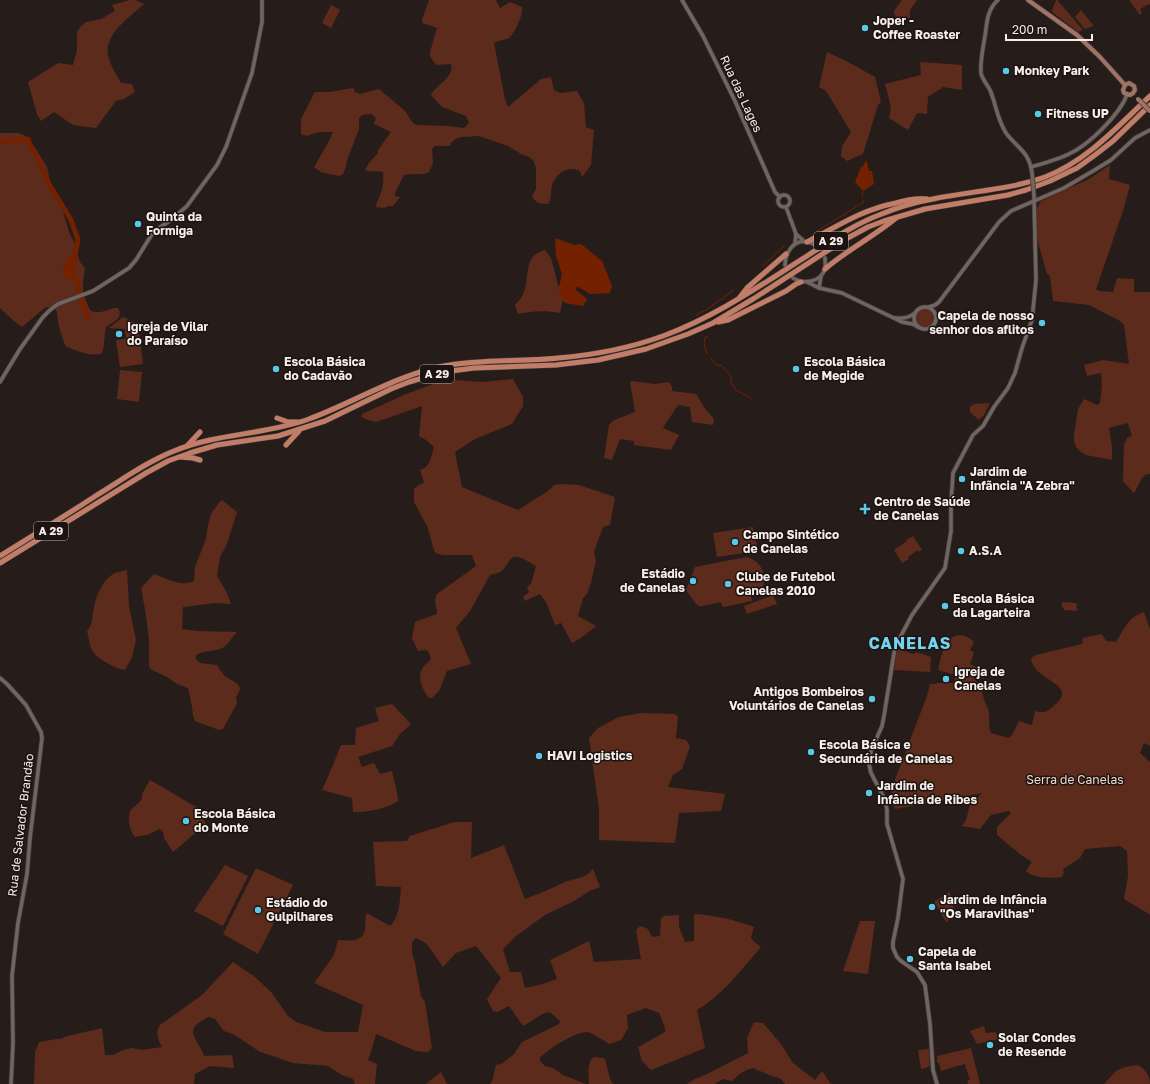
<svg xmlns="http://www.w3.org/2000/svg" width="1150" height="1084" font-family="'Golos Text',sans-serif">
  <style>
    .green { fill: #5d2b1b }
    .water { fill: #742100 }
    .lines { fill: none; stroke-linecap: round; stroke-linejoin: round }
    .stream { stroke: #742100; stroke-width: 1 }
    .river { stroke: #742100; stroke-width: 5 }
    .secondary-casing { stroke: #423a38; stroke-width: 5 }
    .primary-casing { stroke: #423a38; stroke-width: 5.5 }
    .motorway-casing { stroke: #423a38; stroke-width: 6 }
    .secondary { stroke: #716562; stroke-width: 3.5 }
    .primary { stroke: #a17365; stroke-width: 4 }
    .motorway { stroke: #c17d67; stroke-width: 5 }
    .secondary-bridge-casing { stroke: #423a38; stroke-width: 5; stroke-linecap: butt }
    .primary-bridge-casing { stroke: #423a38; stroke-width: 5.5; stroke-linecap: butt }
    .secondary-bridge { stroke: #716562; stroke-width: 3.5 }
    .primary-bridge { stroke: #a17365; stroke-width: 4 }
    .poi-dot { fill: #5ac8e6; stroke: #1d1411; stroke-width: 1.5 }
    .labels { text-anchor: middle; stroke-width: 3; stroke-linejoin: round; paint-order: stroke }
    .shield { fill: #1d1411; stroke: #b4adaa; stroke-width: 1 }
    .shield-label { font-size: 11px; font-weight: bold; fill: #f5eeeb }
    .poi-label { font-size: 12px; font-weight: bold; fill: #f5eeeb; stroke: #1d1411; text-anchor: start }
    .street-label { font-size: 12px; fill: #f5eeeb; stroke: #1d1411 }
    .park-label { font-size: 12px; fill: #f0d6ce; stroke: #1d1411 }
    .district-label { font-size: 16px; font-weight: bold; letter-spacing: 1px; fill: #72d4f0; stroke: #1d1411 }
  </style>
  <rect width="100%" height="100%" fill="#261d1a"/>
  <g class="green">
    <path d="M130,0H135L144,4C130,17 104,34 108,55C109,63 117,76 121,83L132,84L135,92L124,99L116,101L96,128L73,125L54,112L41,121L37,114L28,82L58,63L73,65L77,50V32L80,27L86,22L101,19L115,11L112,5Z"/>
    <path d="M429,0H496L500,8L510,2L522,7C524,13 515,33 509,38C505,40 499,40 494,43L505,99L508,107L541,79L551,77L554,90L560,93L577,91L584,103L586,127L594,130L591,165L582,177C581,172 580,170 574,169C564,168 555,176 552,185C550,193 553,196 548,204C541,204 535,203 532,196L536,189V168L533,160L529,157L521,154L508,146L479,136L462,137L455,139L451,143L450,146H435L432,149L433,163L429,172C421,176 413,173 404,175L395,193V196L400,197L393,206H389L384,208L376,207C377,200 378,201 380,195C383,189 384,179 383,172C376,170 372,173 365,170L369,163L378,153V150L391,132L374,124L376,118L371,114L362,115L359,118V129L347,160L346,167L343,174L339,176L321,172L314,167L329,141L333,132H319L307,136L301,134V119L315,92H330L352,88L353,87L355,92L360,94L379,89C387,96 396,103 404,110C409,115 410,122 416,125L450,126L464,128L469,123L466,116L442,107L431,95C436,85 455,77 451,64L436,65L430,56V52L437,28L422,23V20Z"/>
    <path d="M902,0H917L910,10V18H898L894,14V11Z"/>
    <path d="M1056,0H1059L1058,1L1083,30L1078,32L1052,12V10Z"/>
    <path d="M1129,0H1150V5L1149,4L1140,9L1142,13L1140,15Z"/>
    <path d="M331,5L340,10L331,28L322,23Z"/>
    <path d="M1081,10L1093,25V26L1085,29L1075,17Z"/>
    <path d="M827,52L848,62L875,77L881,102L878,105L863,154L847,161L841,156L842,146L851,132L826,91L819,87Z"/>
    <path d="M920,62L962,65V90L943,87L928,97L927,114L917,113L908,130L889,118L891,107L885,84L921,75Z"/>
    <path d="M0,133H18L24,135L30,140L47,167L51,186L61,205L69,232L74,242L80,262L85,268C82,287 81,294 91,311C103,315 109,307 118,308C124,318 113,322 106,327C104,336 105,345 102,353C91,358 77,350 66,347C62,339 60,330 58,322C57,316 58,312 54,307H46L22,327L15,322L0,308Z"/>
    <path d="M1110,165L1109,179L1130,185L1123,211L1096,289L1099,291L1113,292L1117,278L1134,279V292H1150V474H1146L1142,478L1134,493L1123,481L1124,444L1127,438L1132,436L1128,423L1109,428L1112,447V460L1086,455L1081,452L1076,447L1074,441V435L1078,409L1084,399L1097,405L1100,403L1102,386L1101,373L1087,376L1084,365L1103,360L1129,364L1124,325L1120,321L1089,305L1053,301L1050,276L1047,274L1039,246L1036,232L1037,208L1041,201L1089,179Z"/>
    <path d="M545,250L551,258L558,285L564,295L560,313C545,310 532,311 518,314L515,305C519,301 522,297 524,292C530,276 523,255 545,250Z"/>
    <circle cx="925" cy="318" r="9"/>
    <path d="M123,317L138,324L143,364L120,367L116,340L126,339L125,329L109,328Z"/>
    <path d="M120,370L142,372L139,402L117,399Z"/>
    <path d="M450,378L454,380L483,382L513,379L523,397V406L512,424L475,439L455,452L462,487L518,510L548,491L554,485L563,484L579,485L615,497L610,525L603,527L594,552L596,561L591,583L587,594L583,598L578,616L596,626L581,638L572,643L561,623L555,625L546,602L540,594L525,601L523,597L529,592L527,587L531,584L536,566C530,563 524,558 518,557C509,555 508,566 502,571C499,573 494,574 490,575L470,611L456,628L471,664L447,671L439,691L432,698H429C423,691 417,678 422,669C424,666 428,662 431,659L428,651L425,650L418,651L412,638L415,622L437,614C437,605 433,603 437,594L476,566L472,555H443L435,553L427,526L414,502V489L419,485L424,483L420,470C431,467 431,456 434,447L426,440L419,436L422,406L376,422L368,420L361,417L362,414L406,394Z"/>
    <path d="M632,381L655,384L669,382L672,387V391L696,394L706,410L714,419L713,425L692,422L690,407L678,405L663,428L679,435L671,450L634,445V441L620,439L612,460L604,458L609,425L614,420L635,412L630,382Z"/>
    <path d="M990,403L984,415L979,420L970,412V407L974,404Z"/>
    <path d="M222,500L237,512L227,544L220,557L217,576L226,591L231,604L215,603L183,607L182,629L197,631L237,632C233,636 229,643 224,647C222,648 218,650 215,650C210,652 186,652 200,663L217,665C219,668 221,672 225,676C231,681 236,680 240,688L239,692L236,697L237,703L223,729L219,730L195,721L193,715L192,707L188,688L177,684L167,677L152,670L149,667V640L146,615L141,588L154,574C168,579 180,587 194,581L195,567L206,539L208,525L211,514L218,504Z"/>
    <path d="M753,527L758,551L717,557L713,533Z"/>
    <path d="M913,536L922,550L919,552L918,550L908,557L909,559L902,563L894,550L907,541L906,540Z"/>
    <path d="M746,557C766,560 772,590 751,597L752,601L723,607L721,602L702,606H699L696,604L686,590L695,567Z"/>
    <path d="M127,570L129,606L136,640L132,657L125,670C116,669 98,659 93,652C89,646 89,637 87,631C92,625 92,620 93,613C95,599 101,580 115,573C118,572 123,571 127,570Z"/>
    <path d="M773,595L777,604L747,614L744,606Z"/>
    <path d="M1062,602L1076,603V604L1077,605L1076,608L1077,609V611L1064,610V608L1062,607Z"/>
    <path d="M1144,612L1150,629V746L1144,743L1140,753L1150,762V916L1149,914L1124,899L1128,876L1127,851L1120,846L1085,849L1080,858L1063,869L1064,872L1062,877C1051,878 1034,879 1026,871L1032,862L1021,855L997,835V827L1011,813L1009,811L991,815L980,829L962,826L966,820L970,805L982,793L967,796L961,797L895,809L892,801L891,790L927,696L930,684H936L937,683H954L955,675L938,670C941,658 944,636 960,635C965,635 970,638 974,642L970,650L974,652L970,664L979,668L974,677H972C981,683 982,693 985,702C987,706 989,710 989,714C990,721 988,728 991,733L1009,738L1013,733L1019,721L1032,725L1035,711C1041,713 1045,713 1050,709C1085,683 1033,683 1031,658L1036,655L1082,644L1083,638L1102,634L1106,641L1116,642C1125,628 1127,618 1144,612Z"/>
    <path d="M897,649L914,654L916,652L931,657L930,672L894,670Z"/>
    <path d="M392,704L410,723V725L400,734L392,746L358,757L362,767L374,763L380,774L392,771L397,792L398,801C389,808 365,813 353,812L352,798L322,790L333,765L341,745H355L356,728L379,721L375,708Z"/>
    <path d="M641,713L674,714L678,716L676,738L686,740L690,746L682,769L673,775L668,787L725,794L721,811L679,813L675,843L599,840V809L589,738L598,728L619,717Z"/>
    <path d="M150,780L191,804L203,810L200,814L206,824L173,852L164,838L163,832L160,829L147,835L135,837C130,831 127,820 130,812C132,807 139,804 142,799V794Z"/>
    <path d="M457,822H472L471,858L504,845L525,899C539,894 552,888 565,882C575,878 585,879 593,869L600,887L590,891L572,902L545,915L516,936L503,949L510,972H521L525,988L543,984L557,979L550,960L589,941L594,962L641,959L636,930L640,926L648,929L652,937L660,936L661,919L663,916L679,915V927L685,942L694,941V914C714,915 735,920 754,927L751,937L753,941L761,947C741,970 723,995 697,1010L705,1048L651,1070L642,1061L638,1047L665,1032V1028L659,1013L646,1008L627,1015L628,1028L621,1040L609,1044C604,1041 592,1032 587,1032C575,1032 548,1049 540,1058V1061L545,1066L553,1068L563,1075L586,1084H589C589,1077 586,1059 595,1057C598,1057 602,1058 605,1059L610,1079L613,1084H490C495,1078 493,1072 496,1065L503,1063L514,1054L522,1042L559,1024L560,1021L550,1012C540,1013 532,1022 523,1026L509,1006L497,1012L493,1011L487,999L501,978L476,946L456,953L443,967L427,944L416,938L412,942V953L415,963L421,996L425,1002L432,1048L428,1052L416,1051L376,1034L371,1052L368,1060L377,1064L375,1084H355L353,1079L342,1075L328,1066L293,1063L270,1055L260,1052L235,1035L224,1031L215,1019L209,1017C205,1019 201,1021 197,1024C186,1033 202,1046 204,1056L232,1055L234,1068L210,1066L195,1074L194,1084H34L35,1052L39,1042L57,1039H60L68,1036L102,1028L105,1055H113L123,1050L132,1048L142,1050L162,1047C158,1039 155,1034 160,1025L202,995L233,962L255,977L271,992L288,1016L296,1022L325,1032H358L363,1005L314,983L334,955L338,940C349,941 364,942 365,929C366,923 364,918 367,913L390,926C400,917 400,899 401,887L376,886L373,841V842L407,841L410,836L451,823Z"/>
    <path d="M225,865L248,876L223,926L194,911Z"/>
    <path d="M256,868L293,885L258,954L223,934Z"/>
    <path d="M949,892L955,901L959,898L961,900L955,905L952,901L951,902L954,908L948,912L952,918L946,922L934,902Z"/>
    <path d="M860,921H875L868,974L843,971Z"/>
    <path d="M754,1022L763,1023L781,1044L793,1063L815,1080L822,1071L831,1084H785L780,1078L772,1076L753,1068C744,1070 738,1075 732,1081L723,1079L715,1084H687L693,1080L707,1074L748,1053L747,1038Z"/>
    <path d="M984,1026L986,1033L996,1032L998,1039L977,1044L970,1031Z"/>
    <path d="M971,1048L980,1084H968L967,1081L970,1080L965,1064L959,1066L958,1065L957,1066L941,1071L939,1063H937V1056Z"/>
    <path d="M929,1049L930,1066L926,1068L921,1069L918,1050Z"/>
    <path d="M1137,1065C1145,1068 1150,1076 1150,1084H1104L1116,1071L1125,1067Z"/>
    <path d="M441,1072L447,1084H426Z"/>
  </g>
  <g class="water">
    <path d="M865,161L867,162L869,171H872L874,184L863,191L855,182L861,167L864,165Z"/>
    <path d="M555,238L574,245L581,244L602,261L612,286L610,293L590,294L577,286L576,290L587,299L583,306L565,303L558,292L562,274L556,256Z"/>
    <path d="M75,254L78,255L76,264V279L72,280L63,276L62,270L68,257Z"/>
  </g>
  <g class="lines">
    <g class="stream">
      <path d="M862,196L863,191"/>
      <path d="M817,231L864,202L863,200"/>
      <path d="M762,267L784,246"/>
      <path d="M697,316V314L706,310L734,290"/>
      <path d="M707,354L704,344L705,337L708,336"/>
      <path d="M711,358L715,364L722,366L731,376V382L736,390L751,398"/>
    </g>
    <g class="river">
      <path d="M0,142L28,139L31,149L35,152L49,184L71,220L78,240L74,259"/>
      <path d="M74,273L80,293"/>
      <path d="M81,299L88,317"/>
    </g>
    <g class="secondary-casing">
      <g id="secondary">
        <path d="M682,0L703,36L735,101L775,192L780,197"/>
        <path d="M998,0C987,10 987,22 985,36C983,48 980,61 981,73C982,79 987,84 990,90C996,104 997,119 1006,133C1018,149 1029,151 1032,173"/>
        <path d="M1031,167C1044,163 1057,160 1069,154C1089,145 1119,115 1127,95"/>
        <circle cx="784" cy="201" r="6"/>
        <path d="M786,207L796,234L795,244"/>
        <path d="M796,234L805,242"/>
        <path d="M785,265C785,254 793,239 807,242C810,242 813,244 816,245"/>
        <path d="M793,278C804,285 822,282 825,268C826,265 825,261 825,258"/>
        <path d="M807,282L819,288L842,293L902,322L913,324L918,327"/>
        <path d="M819,288L821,276"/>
        <circle cx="925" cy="318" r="11"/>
        <path d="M929,307L935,305L939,302L999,222L1011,211L1064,188L1093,171L1111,160L1135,138L1150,130"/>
        <path d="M895,318C903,319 909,318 915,313"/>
        <path d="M0,382L20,349L43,317L50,310L58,304L93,291L129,268L136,260L152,234L156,230L171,220L187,206L217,165L226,147L252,73L262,22V0"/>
        <path d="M0,678L7,684L26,705L41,732L42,738L30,838L27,874L18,923L12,976L13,1043L11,1084"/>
        <path d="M937,1084L933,1070L930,1024L925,985L917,972L901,961L897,957L893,948V942L898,918L903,879L887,824V810L885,800L871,773L869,764L871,751L882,726L884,716L895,647L912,615L945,568L951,531V504L953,473L973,435L983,426L994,407L1008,388L1015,373L1022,348L1032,320L1036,280L1034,195"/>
      </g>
    </g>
    <g class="primary-casing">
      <g id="primary">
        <path d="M1028,0L1077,35L1100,57L1125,85"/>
        <path d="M1125,85L1123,90L1124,93L1130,95L1133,93"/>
        <path d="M1125,85L1129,83L1134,86L1135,90L1133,93"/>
      </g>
    </g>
    <g class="motorway-casing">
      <g id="motorway">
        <path d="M807,242C838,226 861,210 896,203C906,200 916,198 927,199"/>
        <path d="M825,269C847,250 873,237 896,218"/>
        <path d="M740,297L747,288L786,254"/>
        <path d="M718,322L728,320L786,291L796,284L801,282"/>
        <path d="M277,418L288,422H297"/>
        <path d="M286,445L299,431"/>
        <path d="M187,446L200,432"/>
        <path d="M180,457L193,458L200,460"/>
        <path d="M0,556C32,536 65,516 97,495C122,480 146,462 174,451C217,433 265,435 309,419C355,402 396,375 444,366C482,359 520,362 558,358C594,355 630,348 663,336C715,317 761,285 807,256C830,241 853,225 879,215C896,208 915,202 933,199C971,191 1009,190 1045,177C1087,161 1118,126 1150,96"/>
        <path d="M0,563L146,473L168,461L190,453L217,445L278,436L325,421L391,389L409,382L443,372L474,368L556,365L598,360L646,349L688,334L713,323L753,299L844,240L868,227L884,221L925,209L1008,195L1026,190L1050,181L1077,168L1095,155L1113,141L1150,105"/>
      </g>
    </g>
    <use href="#secondary" class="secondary"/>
    <use href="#primary" class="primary"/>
    <use href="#motorway" class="motorway"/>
    <g class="secondary-bridge-casing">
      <path id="secondary-bridge" d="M1032,173L1034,195"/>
    </g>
    <g class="primary-bridge-casing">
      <path id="primary-bridge" d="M1138,99L1150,111"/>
    </g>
    <use href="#secondary-bridge" class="secondary-bridge"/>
    <use href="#primary-bridge" class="primary-bridge"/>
  </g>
  <g class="poi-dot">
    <circle cx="865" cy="28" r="4"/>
    <circle cx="1006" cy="71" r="4"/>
    <circle cx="1038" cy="114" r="4"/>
    <circle cx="138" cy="224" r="4"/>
    <circle cx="1042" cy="323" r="4"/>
    <circle cx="119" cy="334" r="4"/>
    <circle cx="276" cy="369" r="4"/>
    <circle cx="796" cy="369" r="4"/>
    <circle cx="962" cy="479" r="4"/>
    <path d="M863 503h4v4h4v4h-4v4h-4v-4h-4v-4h4z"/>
    <circle cx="735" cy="542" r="4"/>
    <circle cx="961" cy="551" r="4"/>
    <circle cx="693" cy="581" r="4"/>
    <circle cx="728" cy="584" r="4"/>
    <circle cx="945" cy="606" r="4"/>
    <circle cx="946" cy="679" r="4"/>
    <circle cx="872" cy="699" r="4"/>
    <circle cx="811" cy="752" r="4"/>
    <circle cx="539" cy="756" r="4"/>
    <circle cx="869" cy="793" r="4"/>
    <circle cx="186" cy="821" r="4"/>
    <circle cx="932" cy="907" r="4"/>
    <circle cx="258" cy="910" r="4"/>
    <circle cx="910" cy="959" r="4"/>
    <circle cx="990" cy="1045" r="4"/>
  </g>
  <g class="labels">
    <g class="shield">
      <rect x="814" y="232" width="34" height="18" rx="3"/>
      <rect x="420" y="365" width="34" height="18" rx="3"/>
      <rect x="34" y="522" width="34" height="18" rx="3"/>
    </g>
    <g class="shield-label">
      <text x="831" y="245">A 29</text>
      <text x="437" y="378">A 29</text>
      <text x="51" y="535">A 29</text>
    </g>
    <g class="poi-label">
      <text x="873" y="25">Joper -<tspan x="873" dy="14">Coffee Roaster</tspan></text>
      <text x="1014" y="75">Monkey Park</text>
      <text x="1046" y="118">Fitness UP</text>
      <text x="146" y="221">Quinta da<tspan x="146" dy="14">Formiga</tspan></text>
      <text x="1034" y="320" text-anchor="end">Capela de nosso<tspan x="1034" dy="14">senhor dos aflitos</tspan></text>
      <text x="127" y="331">Igreja de Vilar<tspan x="127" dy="14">do Paraíso</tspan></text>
      <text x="284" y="366">Escola Básica<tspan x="284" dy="14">do Cadavão</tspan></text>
      <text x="804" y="366">Escola Básica<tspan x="804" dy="14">de Megide</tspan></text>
      <text x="970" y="476">Jardim de<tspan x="970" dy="14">Infãncia "A Zebra"</tspan></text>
      <text x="874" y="506">Centro de Saúde<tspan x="874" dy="14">de Canelas</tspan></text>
      <text x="743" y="539">Campo Sintético<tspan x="743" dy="14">de Canelas</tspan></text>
      <text x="969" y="555">A.S.A</text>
      <text x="685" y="578" text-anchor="end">Estádio<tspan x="685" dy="14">de Canelas</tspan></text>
      <text x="736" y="581">Clube de Futebol<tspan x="736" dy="14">Canelas 2010</tspan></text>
      <text x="953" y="603">Escola Básica<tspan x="953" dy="14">da Lagarteira</tspan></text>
      <text x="954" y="676">Igreja de<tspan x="954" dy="14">Canelas</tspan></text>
      <text x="864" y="696" text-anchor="end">Antigos Bombeiros<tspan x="864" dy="14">Voluntários de Canelas</tspan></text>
      <text x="819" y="749">Escola Básica e<tspan x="819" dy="14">Secundária de Canelas</tspan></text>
      <text x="547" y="760">HAVI Logistics</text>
      <text x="877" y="790">Jardim de<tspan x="877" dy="14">Infância de Ribes</tspan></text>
      <text x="194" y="818">Escola Básica<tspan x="194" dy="14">do Monte</tspan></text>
      <text x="940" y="904">Jardim de Infância<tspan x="940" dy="14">"Os Maravilhas"</tspan></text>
      <text x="266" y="907">Estádio do<tspan x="266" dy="14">Gulpilhares</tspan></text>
      <text x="918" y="956">Capela de<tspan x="918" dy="14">Santa Isabel</tspan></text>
      <text x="998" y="1042">Solar Condes<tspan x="998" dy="14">de Resende</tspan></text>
    </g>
    <g class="street-label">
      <text transform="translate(741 94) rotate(65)" y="4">Rua das Lages</text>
      <text transform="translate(21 825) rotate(-83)" y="4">Rua de Salvador Brandão</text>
    </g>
    <g class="park-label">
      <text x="1075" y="784">Serra de Canelas</text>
    </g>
    <g class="district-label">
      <text x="910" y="649">CANELAS</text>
    </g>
  </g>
  <path d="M1006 34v6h86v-6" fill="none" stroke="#f5eeeb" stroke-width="2"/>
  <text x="1012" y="34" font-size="12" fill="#f5eeeb" stroke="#1d1411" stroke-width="3" paint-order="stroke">200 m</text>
</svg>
